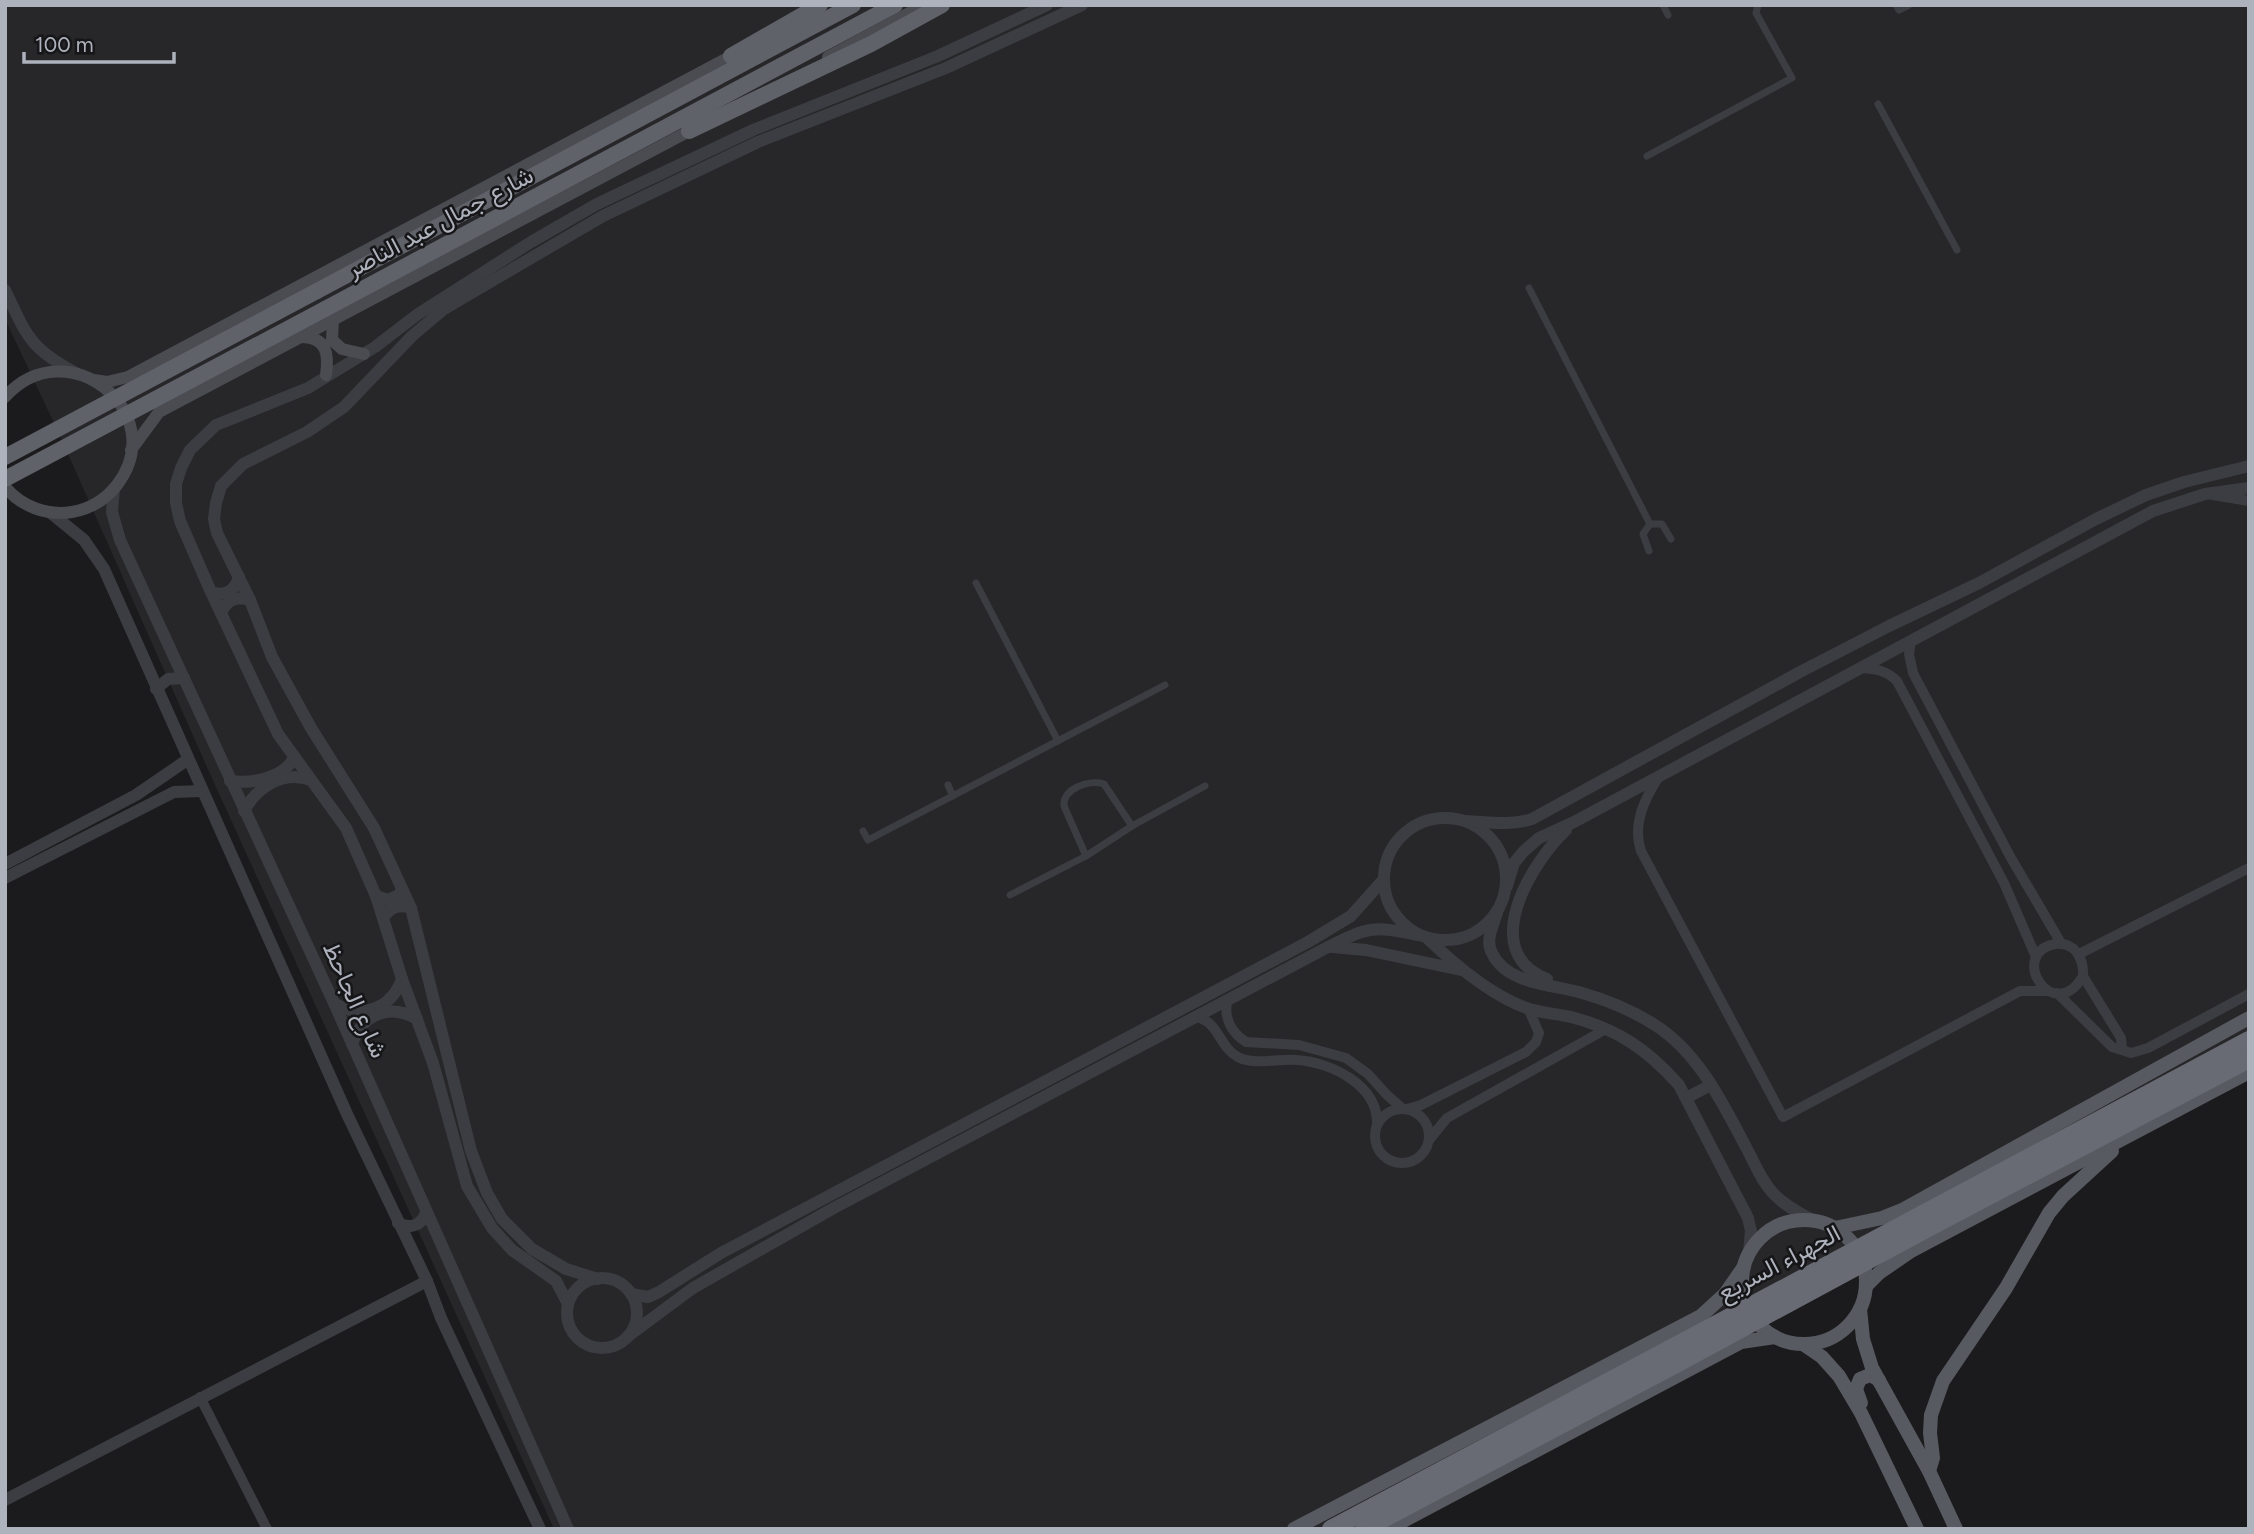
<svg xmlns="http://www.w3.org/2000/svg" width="2254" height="1534" font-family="Figtree,Vazirmatn,sans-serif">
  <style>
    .built { fill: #27272a }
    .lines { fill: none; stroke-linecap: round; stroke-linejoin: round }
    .pedestrian { stroke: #3c3d42; stroke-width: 7 }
    .minor { stroke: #3c3d42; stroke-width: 10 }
    .tertiary { stroke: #3c3d42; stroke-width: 12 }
    .secondary { stroke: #4a4c52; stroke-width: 12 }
    .primary { stroke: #585a61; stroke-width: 14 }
    .trunk { stroke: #60626a; stroke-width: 16 }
    .motorway { stroke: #686b73; stroke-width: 18 }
    .trunk-bridge { stroke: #60626a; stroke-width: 16 }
    .motorway-bridge { stroke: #686b73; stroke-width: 18 }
    .labels { text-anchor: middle; stroke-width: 5; stroke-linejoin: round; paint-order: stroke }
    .street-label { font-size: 24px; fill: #aeb2bc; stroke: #161618 }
  </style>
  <rect width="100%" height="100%" fill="#1b1b1d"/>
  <path class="built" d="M5,5H2249V1056L1347,1529H554L211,776L60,436L5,319Z"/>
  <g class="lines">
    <g class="pedestrian">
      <path d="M1663,5L1668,15"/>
      <path d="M1896,5L1899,10L1909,5"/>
      <path d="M1878,104L1957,250"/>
      <path d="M1647,156L1792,78L1756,13L1758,5"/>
      <path d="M1529,288L1650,524"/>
      <path d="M1649,551L1643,534L1650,524H1662L1671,539"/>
      <path d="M976,583L1058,741"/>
      <path d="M948,785L953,796"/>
      <path d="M863,831L868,840L1165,685"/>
      <path d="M1086,856L1064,806C1062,789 1089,779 1104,784L1132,826"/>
      <path d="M1010,895L1086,856L1132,826L1205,786"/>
    </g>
    <g class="minor">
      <path d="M2213,495L2249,501"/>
      <path d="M1911,641L1909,654L1913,673L2011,858L2061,943"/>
      <path d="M1861,668C1876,669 1886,670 1897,681L2004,883L2036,957"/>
      <path d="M1658,778C1644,800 1632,825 1641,851L1783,1117L2020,991H2048"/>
      <path d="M2079,954L2249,868"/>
      <path d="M2083,976C2053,1027 2007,953 2055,944C2075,941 2084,959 2083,976L2121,1038L2122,1049"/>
      <path d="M2057,993L2112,1047L2131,1053L2148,1048L2249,994"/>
      <path d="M1227,1002C1224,1019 1232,1033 1246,1042L1299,1045L1346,1058L1368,1074L1387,1095L1403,1109"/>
      <path d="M1197,1017C1219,1022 1219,1047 1238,1057C1255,1066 1278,1058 1297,1060C1330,1062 1379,1085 1377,1125"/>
      <path d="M1407,1109L1421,1105L1526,1052L1536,1042L1539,1033L1528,1008"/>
      <circle cx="1402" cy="1136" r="27"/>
      <path d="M1429,1140L1447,1118L1606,1029"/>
      <path d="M200,1397L267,1529"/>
    </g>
    <g class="tertiary">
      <path d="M5,290C27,336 29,348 76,373"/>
      <path d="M114,488L112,512L120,540L334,1003L568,1529"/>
      <path d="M51,513L84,540L104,569L347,1114L427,1281L441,1318L540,1529"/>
      <path d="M211,592C225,597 235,591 239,577"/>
      <path d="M221,613C227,600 236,596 250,600"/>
      <path d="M156,689L168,679L184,678"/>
      <path d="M230,781C251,784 285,778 294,757"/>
      <path d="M244,811C257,787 283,770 311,780"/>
      <circle cx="1445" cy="879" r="61"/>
      <path d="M1466,821C1489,822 1510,826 1532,819L1800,672L1889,626L1979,583L2096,519L2146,495L2184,482L2249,466"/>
      <path d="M5,864L136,795L187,760"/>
      <path d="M5,878L174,792L202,791"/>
      <path d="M1507,886L1514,863L1524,851L1539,838L1574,822L2153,511L2205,494L2249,488"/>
      <path d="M376,896L388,900L399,895L402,889"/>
      <path d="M1497,913C1493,926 1485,940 1492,953C1507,985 1553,984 1582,993C1607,1000 1633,1011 1655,1025C1699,1053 1723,1104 1747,1149C1755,1164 1762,1182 1774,1194C1785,1206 1800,1213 1814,1221"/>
      <path d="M383,918C390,907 399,904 411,908"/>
      <path d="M1427,938C1455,965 1491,996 1529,1009C1543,1013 1558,1014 1571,1017C1618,1029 1648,1050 1679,1085L1748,1218L1751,1231L1749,1252"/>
      <path d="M1332,947L1366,950L1461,970"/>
      <path d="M1547,979C1477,952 1531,863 1566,830"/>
      <path d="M334,1003C361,1020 391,1009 402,979"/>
      <path d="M352,1044C362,1014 390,1003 417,1019"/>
      <path d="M1686,1098L1711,1085"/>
      <path d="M398,1223C410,1229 421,1226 426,1213"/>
      <circle cx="602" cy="1313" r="35"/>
      <path d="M598,1279L566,1269L532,1249L502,1219L487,1193L471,1151L411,908L374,828L311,728L272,657L250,600L217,533L214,519L216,503L221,486L243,464L307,432L344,407L412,336L444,309L603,216L758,142L946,68L1082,5"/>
      <path d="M631,1294L648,1297L659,1292L721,1253L1308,942L1351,916L1384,879"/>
      <path d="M568,1304L556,1281L512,1250L492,1228L467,1186L433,1063L402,979L376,896L346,828L278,734L211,592L180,521L176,503V484L181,468L190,450L216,425L308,388L375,347L418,314L531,242L597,204L753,130L938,56L1047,5"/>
      <path d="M627,1337L693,1288L832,1209L1328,947C1370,926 1373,926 1418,935"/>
      <path d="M5,1500L427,1281"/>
    </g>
    <g class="secondary">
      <path d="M828,57L924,5"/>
      <path d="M333,319L332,340L342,349L364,354"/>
      <path d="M301,337C327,337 329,354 326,375"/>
      <path d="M94,380L107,382L128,377L737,53"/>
      <path d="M5,397C67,328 172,413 117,485C106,499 90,509 72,512C47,516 22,507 5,487"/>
      <path d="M131,450L159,412L695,128"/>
    </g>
    <g class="primary">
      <circle cx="1804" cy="1282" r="62"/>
      <path d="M1835,1228L1882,1218L1902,1210L2249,1018"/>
      <path d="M1866,1286L1879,1273L1911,1251L2249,1072"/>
      <path d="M1860,1309L1863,1339L1872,1368L1929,1471L1956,1529"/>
      <path d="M1803,1344L1822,1357L1839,1376L1861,1413L1917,1529"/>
      <path d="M1861,1403L1856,1389L1860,1379L1870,1375L1879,1380"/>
      <path d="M1929,1471L1933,1458L1930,1433L1931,1415L1943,1381L2006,1288L2049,1213L2063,1196L2112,1151"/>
      <path d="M1294,1529L1701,1316L1725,1294L1743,1268"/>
      <path d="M1388,1529L1741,1342L1775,1337"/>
    </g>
    <g class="trunk">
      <path d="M731,56L820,5"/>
      <path d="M689,131L871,44L942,5"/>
      <path d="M317,291L853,5"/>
      <path d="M325,309L895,5"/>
    </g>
    <g class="motorway">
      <path d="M1923,1214L2249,1040"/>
      <path d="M1928,1228L2249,1059"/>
      <path d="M1331,1529L1668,1350"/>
      <path d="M1364,1529L1676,1364"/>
    </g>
    <g class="trunk-bridge">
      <path d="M5,457L317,291"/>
      <path d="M5,479L325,309"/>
    </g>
    <g class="motorway-bridge">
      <path d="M1668,1350L1923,1214"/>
      <path d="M1676,1364L1928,1228"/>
    </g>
  </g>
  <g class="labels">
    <g class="street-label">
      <text transform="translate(440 222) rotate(-28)" y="8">شارع جمال عبد الناصر</text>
      <text transform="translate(355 1000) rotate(66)" y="8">شارع الجاحظ</text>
      <text transform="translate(1779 1263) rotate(-28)" y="8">الجهراء السريع</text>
    </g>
  </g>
  <rect width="2254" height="1534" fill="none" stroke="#aeb2bc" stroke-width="14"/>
  <path d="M24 52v10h150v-10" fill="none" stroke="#aeb2bc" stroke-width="3.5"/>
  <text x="35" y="52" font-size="21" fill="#aeb2bc" stroke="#161618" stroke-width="5" paint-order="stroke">100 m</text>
</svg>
